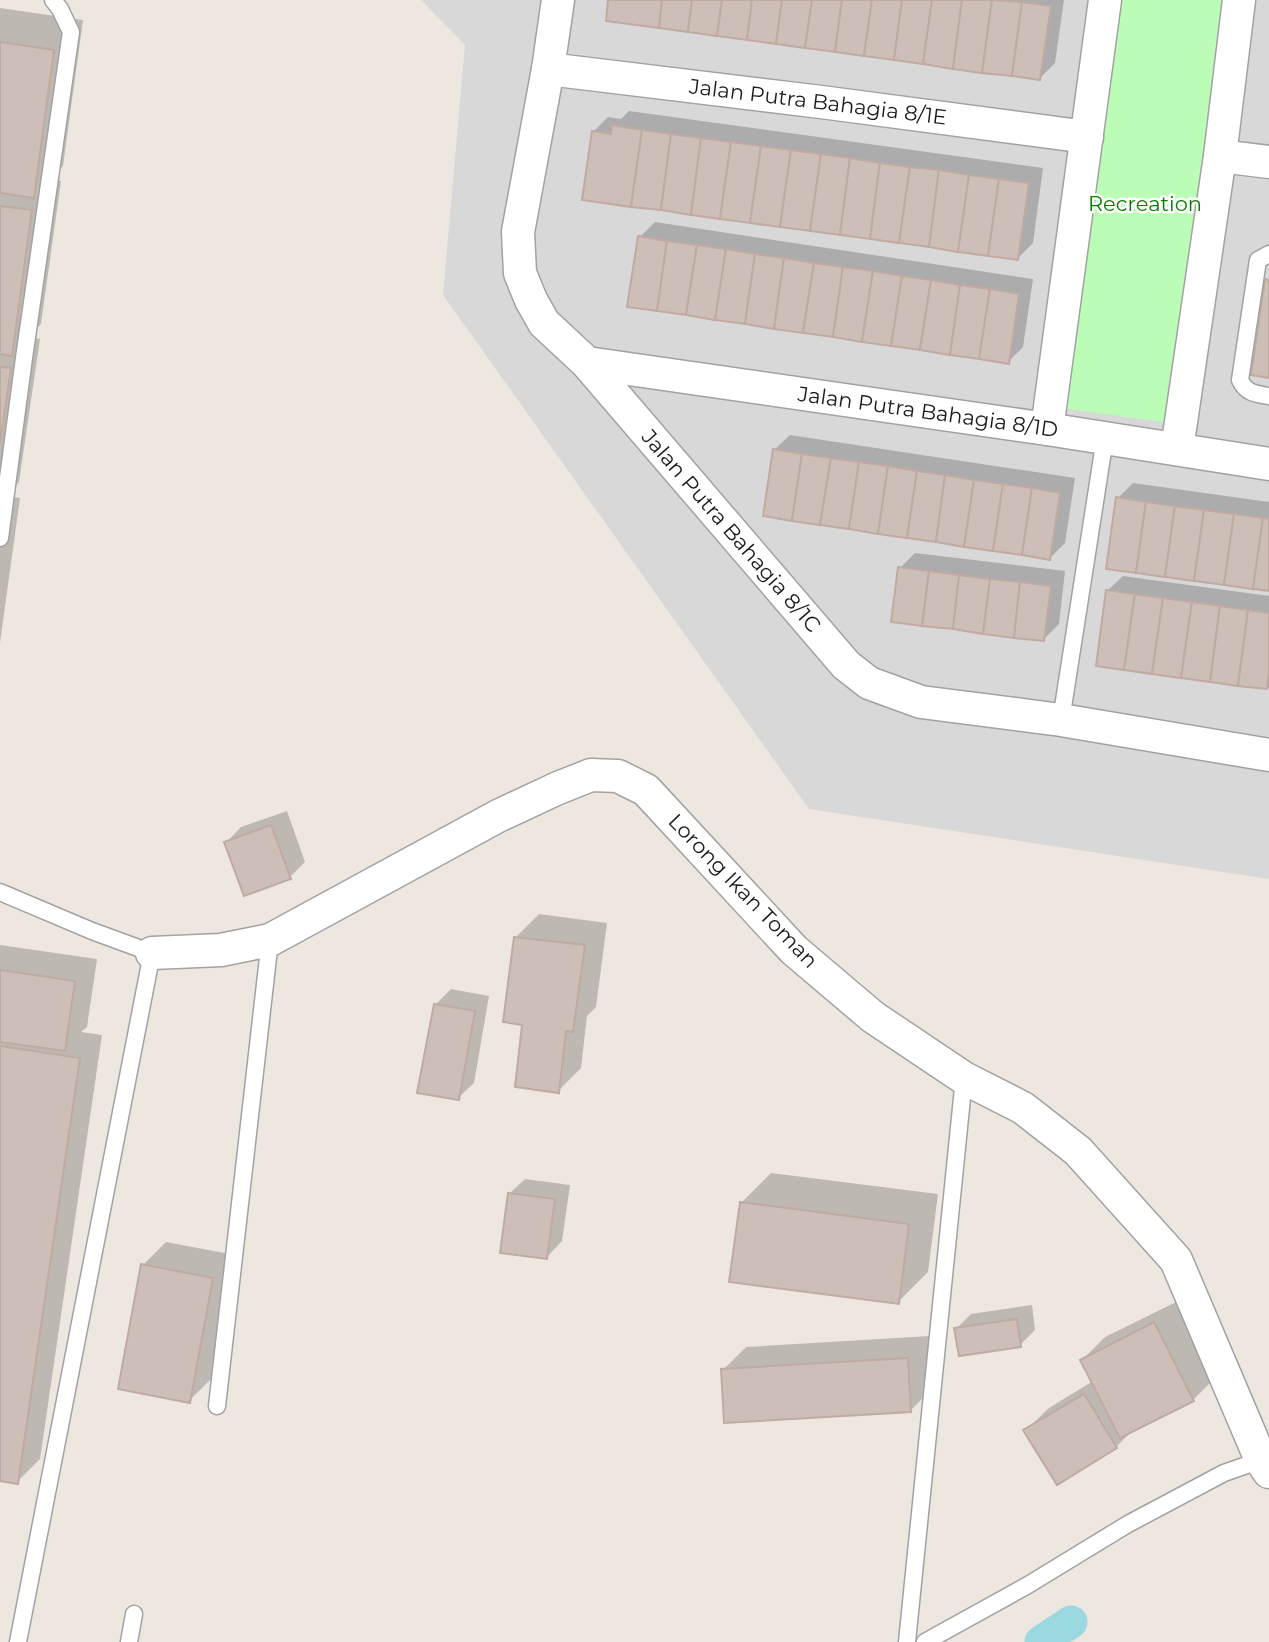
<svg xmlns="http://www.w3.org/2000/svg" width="1269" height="1642" font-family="Montserrat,sans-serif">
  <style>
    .residential { fill: #d9d8d8 }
    .park { fill: #bbfdb7 }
    .shadow { fill: #0003 }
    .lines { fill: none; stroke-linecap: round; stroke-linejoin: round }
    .canal { stroke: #9cd8df; stroke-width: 33 }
    .building { fill: #cdbfb8; stroke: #c0aaa1; stroke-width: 2 }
    .lane-casing { stroke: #a2a2a2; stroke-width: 19 }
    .street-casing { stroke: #a2a2a2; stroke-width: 35 }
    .lane { stroke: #fff; stroke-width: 16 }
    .street { stroke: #fff; stroke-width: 32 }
    .labels { text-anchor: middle; stroke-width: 5; stroke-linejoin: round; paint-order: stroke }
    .street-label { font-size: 21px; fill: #1b1b1b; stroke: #fff }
    .park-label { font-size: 21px; fill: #0a7d04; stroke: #fff }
  </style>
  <rect width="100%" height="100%" fill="#ede7df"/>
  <path class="residential" d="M421,0H1269V879L809,809L443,295L465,45Z"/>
  <path class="park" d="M1117,0H1228L1170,423L1061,408Z"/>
  <g class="shadow">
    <path d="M610,0H1064L1055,63L1040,78Z"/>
    <path d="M0,8L83,20L63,166L50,179L61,181L41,324L28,337L40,339L19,482L6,496L20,498L0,643Z"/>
    <path d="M629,111L1043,168L1033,243L1018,258L593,132L608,117L621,119Z"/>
    <path d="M655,222L1033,279L1023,347L1008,362L640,237Z"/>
    <path d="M790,435L1075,478L1065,543L1050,558L774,450Z"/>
    <path d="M1133,483L1269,502V589L1118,498Z"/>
    <path d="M915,553L1065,571L1059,624L1044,639L900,568Z"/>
    <path d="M1123,576L1269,596V688L1098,664L1107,591Z"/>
    <path d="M287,811L305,862L290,877L226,843L241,827Z"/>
    <path d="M539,914L607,923L596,1007L587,1016L581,1068L558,1091L524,1024L516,937Z"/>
    <path d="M0,945L97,959L87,1027L81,1032L102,1035L40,1459L17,1482L0,1479Z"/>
    <path d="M451,989L489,996L474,1083L458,1098L435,1005Z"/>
    <path d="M771,1173L938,1194L928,1272L898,1302L741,1203Z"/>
    <path d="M525,1179L570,1185L562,1241L547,1257L509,1194Z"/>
    <path d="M166,1242L235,1255L212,1378L189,1401L143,1265Z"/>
    <path d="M1178,1301L1216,1377L1193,1400L1133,1430L1116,1447L1026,1430L1049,1408L1093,1381L1082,1360L1105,1337Z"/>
    <path d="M1032,1305L1035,1330L1020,1345L956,1329L971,1314Z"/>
    <path d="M930,1336L933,1388L910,1411L723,1370L746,1347Z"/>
  </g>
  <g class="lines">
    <path class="canal" d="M1041,1642L1071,1622"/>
  </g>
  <g class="building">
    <path d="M608,0H662L659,28L606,21Z"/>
    <path d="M662,0H692L688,32L659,28Z"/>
    <path d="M692,0H722L717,36L688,32Z"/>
    <path d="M722,0H752L747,40L717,36Z"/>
    <path d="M752,0H782L776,44L747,40Z"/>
    <path d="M782,0H812L805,48L776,44Z"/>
    <path d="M812,0H842L835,52L805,48Z"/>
    <path d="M842,0H872L864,56L835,52Z"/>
    <path d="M872,0H902L894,60L864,56Z"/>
    <path d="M902,0H932L923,64L894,60Z"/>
    <path d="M932,0H962L953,69L923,64Z"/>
    <path d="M962,0H992L982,73L953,69Z"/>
    <path d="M992,0L1022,2L1012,76L982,73Z"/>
    <path d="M1022,2L1051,6L1040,80L1012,76Z"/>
    <path d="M0,42L54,50L34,198L0,193Z"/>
    <path d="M612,125L642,130L631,207L582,200L592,131L611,134Z"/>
    <path d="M642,130L671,134L661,210L631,207Z"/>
    <path d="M671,134L701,138L691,215L661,210Z"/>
    <path d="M701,138L731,142L720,219L691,215Z"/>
    <path d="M731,142L761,146L750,223L720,219Z"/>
    <path d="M761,146L791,150L780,227L750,223Z"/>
    <path d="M791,150L821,154L810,231L780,227Z"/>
    <path d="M821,154L850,158L840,235L810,231Z"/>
    <path d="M850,158L880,163L870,239L840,235Z"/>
    <path d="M880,163L910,167L899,243L870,239Z"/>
    <path d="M910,167L939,170L929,247L899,243Z"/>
    <path d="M939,170L969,175L958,252L929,247Z"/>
    <path d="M969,175L999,179L988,256L958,252Z"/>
    <path d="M999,179L1029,183L1018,260L988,256Z"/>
    <path d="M0,206L32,210L12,356L0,354Z"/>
    <path d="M638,236L667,241L657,311L627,307Z"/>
    <path d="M667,241L697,245L686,315L657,311Z"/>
    <path d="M697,245L726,249L715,320L686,315Z"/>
    <path d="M726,249L755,254L745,324L715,320Z"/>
    <path d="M755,254L784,258L774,329L745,324Z"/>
    <path d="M784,258L814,263L803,333L774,329Z"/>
    <path d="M814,263L843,267L833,337L803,333Z"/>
    <path d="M843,267L873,271L862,342L833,337Z"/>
    <path d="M873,271L902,276L891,346L862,342Z"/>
    <path d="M902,276L931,280L920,350L891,346Z"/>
    <path d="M1265,279L1269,280V378L1251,375Z"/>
    <path d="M931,280L960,285L950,355L920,350Z"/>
    <path d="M960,285L990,289L979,359L950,355Z"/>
    <path d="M990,289L1019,294L1009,364L979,359Z"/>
    <path d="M0,367L11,368L0,444Z"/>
    <path d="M773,449L802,454L792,521L763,516Z"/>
    <path d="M802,454L831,458L820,525L792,521Z"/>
    <path d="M831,458L859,462L849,529L820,525Z"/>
    <path d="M859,462L888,466L878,534L849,529Z"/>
    <path d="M888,466L917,471L907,538L878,534Z"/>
    <path d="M917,471L945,475L936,542L907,538Z"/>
    <path d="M945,475L974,480L964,547L936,542Z"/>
    <path d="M974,480L1003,484L993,551L964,547Z"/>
    <path d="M1003,484L1032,488L1022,555L993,551Z"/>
    <path d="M1032,488L1060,493L1050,560L1022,555Z"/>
    <path d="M1116,497L1146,502L1136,573L1106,569Z"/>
    <path d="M1146,502L1175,506L1165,577L1136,573Z"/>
    <path d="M1175,506L1204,510L1194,581L1165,577Z"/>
    <path d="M1204,510L1234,514L1224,585L1194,581Z"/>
    <path d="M1234,514L1263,518L1253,589L1224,585Z"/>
    <path d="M1263,518L1269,519V591L1253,589Z"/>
    <path d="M898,567L929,571L922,626L891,622Z"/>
    <path d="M929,571L959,575L953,629L922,626Z"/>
    <path d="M959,575L990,579L983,634L953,629Z"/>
    <path d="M990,579L1020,582L1014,638L983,634Z"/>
    <path d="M1020,582L1051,586L1044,641L1014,638Z"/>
    <path d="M1106,590L1135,594L1124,670L1096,666Z"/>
    <path d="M1135,594L1163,598L1152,674L1124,670Z"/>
    <path d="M1163,598L1192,602L1181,678L1152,674Z"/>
    <path d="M1192,602L1220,606L1210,682L1181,678Z"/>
    <path d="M1220,606L1248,610L1238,686L1210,682Z"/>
    <path d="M1248,610L1269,613V672L1267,689L1238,686Z"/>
    <path d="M271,825L291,879L244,896L224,842Z"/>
    <path d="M514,937L585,945L573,1032L566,1031L559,1093L515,1087L522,1025L503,1022Z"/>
    <path d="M0,970L75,981L65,1051L0,1042Z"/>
    <path d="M434,1004L475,1011L459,1100L417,1093Z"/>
    <path d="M0,1046L80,1058L18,1484L0,1481Z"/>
    <path d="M508,1193L555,1199L547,1259L500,1253Z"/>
    <path d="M740,1202L909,1224L899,1304L729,1282Z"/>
    <path d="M141,1264L213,1278L190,1403L118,1389Z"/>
    <path d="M1017,1319L1021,1347L959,1356L954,1328Z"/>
    <path d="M1154,1322L1194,1401L1120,1438L1080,1360Z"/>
    <path d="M908,1358L911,1412L724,1423L721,1369Z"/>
    <path d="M1084,1394L1117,1448L1057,1485L1023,1430Z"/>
  </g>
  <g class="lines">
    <g class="lane-casing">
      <g id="lane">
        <path d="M1269,254L1258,260L1240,380C1246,393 1255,394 1269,396"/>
        <path d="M0,538L24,358L71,32L60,9L53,0"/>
        <path d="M1061,720L1105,438"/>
        <path d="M0,892L92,931L152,953L18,1642"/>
        <path d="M217,1406L270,940"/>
        <path d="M129,1642L134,1614"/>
        <path d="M907,1642L964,1078"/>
        <path d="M925,1642L1028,1585L1128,1524L1224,1473L1261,1460"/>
      </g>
    </g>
    <g class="street-casing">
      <g id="street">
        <path d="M558,0L548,69L518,232L520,273L531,300L544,323L587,363L846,665L869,683L921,702L1061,720L1269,755"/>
        <path d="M548,69L821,102L1087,137"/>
        <path d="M1220,156L1269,162"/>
        <path d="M587,363L1047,429L1269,464"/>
        <path d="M1047,429L1105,0"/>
        <path d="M1177,449L1220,156L1239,0"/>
        <path d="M152,953L221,950L270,940L498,816L558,788L591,775L618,776L646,790L794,950L873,1017L964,1078L1023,1108L1078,1151L1176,1260L1261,1460L1269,1472"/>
      </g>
    </g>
    <use href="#lane" class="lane"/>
    <use href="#street" class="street"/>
  </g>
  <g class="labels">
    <g class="street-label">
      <text transform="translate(818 102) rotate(7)" y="7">Jalan Putra Bahagia 8/1E</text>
      <text transform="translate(928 412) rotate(8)" y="7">Jalan Putra Bahagia 8/1D</text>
      <text transform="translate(731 531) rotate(49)" y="7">Jalan Putra Bahagia 8/1C</text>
      <text transform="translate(743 891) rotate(46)" y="7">Lorong Ikan Toman</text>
    </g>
    <g class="park-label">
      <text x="1145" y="211">Recreation</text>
    </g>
  </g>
</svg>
